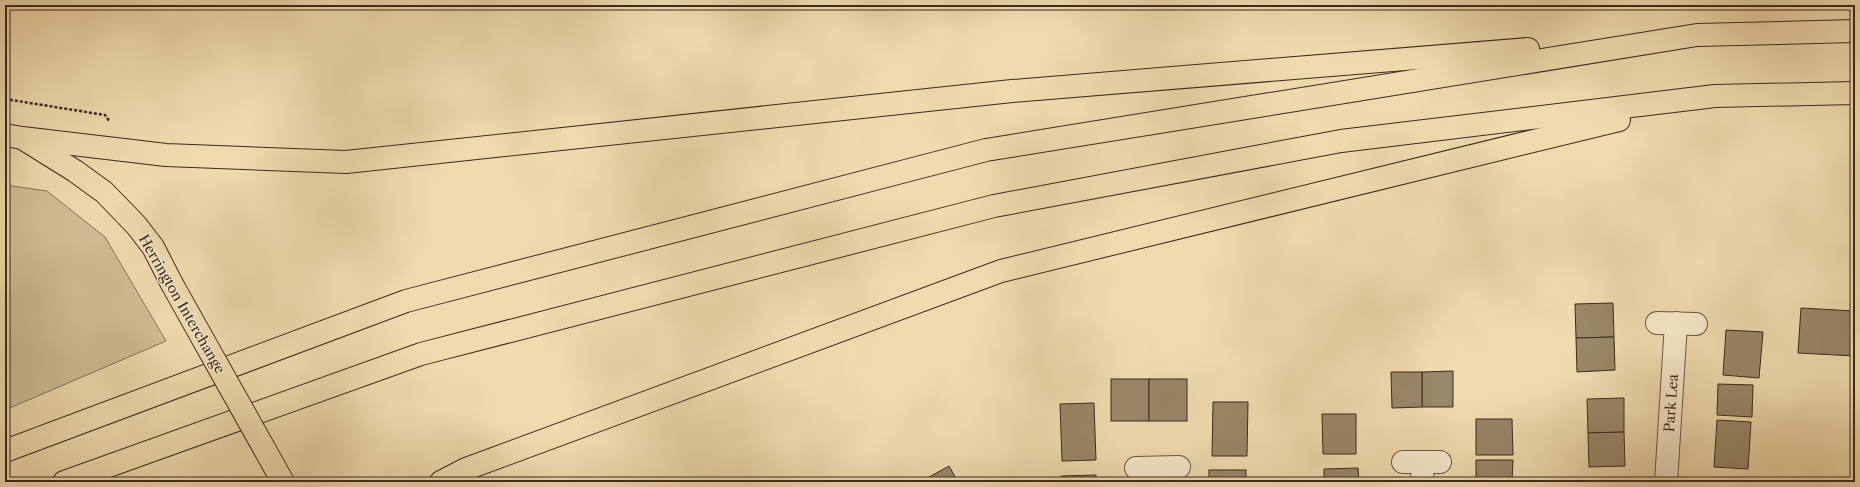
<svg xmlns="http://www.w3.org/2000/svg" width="1860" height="487" font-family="'Libre Caslon Text',serif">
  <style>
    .green { fill: #d1bd96; stroke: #86745a }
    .building { fill: #998769; stroke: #3a2b1f }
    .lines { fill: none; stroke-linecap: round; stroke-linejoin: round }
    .street-casing { stroke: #685743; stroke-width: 24 }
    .highway-casing { stroke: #3a2b1f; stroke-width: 24 }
    .path { stroke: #3a2b1f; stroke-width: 2.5; stroke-dasharray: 3 2; stroke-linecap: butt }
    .street { stroke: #f5e8ca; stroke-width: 22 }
    .highway { stroke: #f0dbae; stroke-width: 22 }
    .highway-bridge-casing { stroke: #3a2b1f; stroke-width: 24; stroke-linecap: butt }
    .highway-bridge { stroke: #f0dbae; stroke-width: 22 }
    .labels { text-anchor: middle; stroke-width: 3; stroke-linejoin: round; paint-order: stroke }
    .street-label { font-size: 14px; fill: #3a2b1f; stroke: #f5e8ca }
  </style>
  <rect width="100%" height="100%" fill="#f0dbae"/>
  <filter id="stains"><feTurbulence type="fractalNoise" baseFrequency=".005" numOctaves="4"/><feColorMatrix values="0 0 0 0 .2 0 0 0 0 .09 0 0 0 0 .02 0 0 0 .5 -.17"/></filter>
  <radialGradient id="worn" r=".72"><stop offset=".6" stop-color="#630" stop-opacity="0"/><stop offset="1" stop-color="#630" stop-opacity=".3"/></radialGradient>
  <path class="green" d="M5,185L47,191L105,237L166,341L5,410Z"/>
  <g class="building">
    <path d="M1613,303L1614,337L1576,338L1575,304Z"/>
    <path d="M1801,308L1855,311V356L1798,353Z"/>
    <path d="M1726,330L1763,332L1759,378L1723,375Z"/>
    <path d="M1614,337L1615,370L1577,372L1576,338Z"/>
    <path d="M1453,371V407H1422V372Z"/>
    <path d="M1391,372H1422V407L1392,408Z"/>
    <rect x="1111" y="379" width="38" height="42"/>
    <rect x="1149" y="379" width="38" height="42"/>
    <path d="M1718,384L1753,385L1752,417L1717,415Z"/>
    <path d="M1624,398V432L1588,433L1587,399Z"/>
    <path d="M1213,402H1248L1247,456H1212Z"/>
    <path d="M1094,403L1096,460L1062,461L1060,404Z"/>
    <path d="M1322,414H1356V454H1323Z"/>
    <path d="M1476,419H1512L1513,455H1476Z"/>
    <path d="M1717,420L1751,422L1748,469L1714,467Z"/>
    <path d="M1624,432L1625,466L1589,467L1588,433Z"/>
    <path d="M1476,460H1513L1512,482H1476Z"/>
    <path d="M949,466L958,482H923L922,481Z"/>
    <path d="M1358,468L1359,482H1324V469Z"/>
    <rect x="1209" y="470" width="37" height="12"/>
    <path d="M1096,475V482H1062L1061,476Z"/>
  </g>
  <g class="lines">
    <g class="street-casing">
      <g id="street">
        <path d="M1657,323L1696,324"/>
        <path d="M1403,462H1440"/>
        <path d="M1136,468L1179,467"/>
        <path d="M1422,482L1423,462"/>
        <path d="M1666,482L1676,323"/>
      </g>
    </g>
    <g class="highway-casing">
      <g id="highway">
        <path d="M5,135L22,138L75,171L104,192L136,225L153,247L172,284"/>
        <path d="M22,138L166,155L346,162L1012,91L1528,49"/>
        <path d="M5,451L406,301L986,150L1697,35L1855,31"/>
        <path d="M64,482L421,354L994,206L1341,141L1715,96L1855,93"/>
        <path d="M441,482L466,469L1001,271L1619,120"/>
      </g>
    </g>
    <path class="path" d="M5,99L105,115L110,122"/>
    <use href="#street" class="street"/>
    <use href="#highway" class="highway"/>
    <g class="highway-bridge-casing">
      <path id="highway-bridge" d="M172,284L283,482"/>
    </g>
    <use href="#highway-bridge" class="highway-bridge"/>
  </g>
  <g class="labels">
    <g class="street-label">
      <text transform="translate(182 304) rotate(60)" y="5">Herrington Interchange</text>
      <text transform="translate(1671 403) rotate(-86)" y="5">Park Lea</text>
    </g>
  </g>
  <rect width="1860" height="487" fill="none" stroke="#f0dbae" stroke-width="20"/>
  <rect x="6" y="6" width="1848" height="475" fill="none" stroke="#3a2b1f" stroke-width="2"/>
  <rect x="10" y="10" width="1840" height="467" fill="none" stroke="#3a2b1f"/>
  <rect width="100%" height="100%" filter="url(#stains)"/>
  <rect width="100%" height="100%" fill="url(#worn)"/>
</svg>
